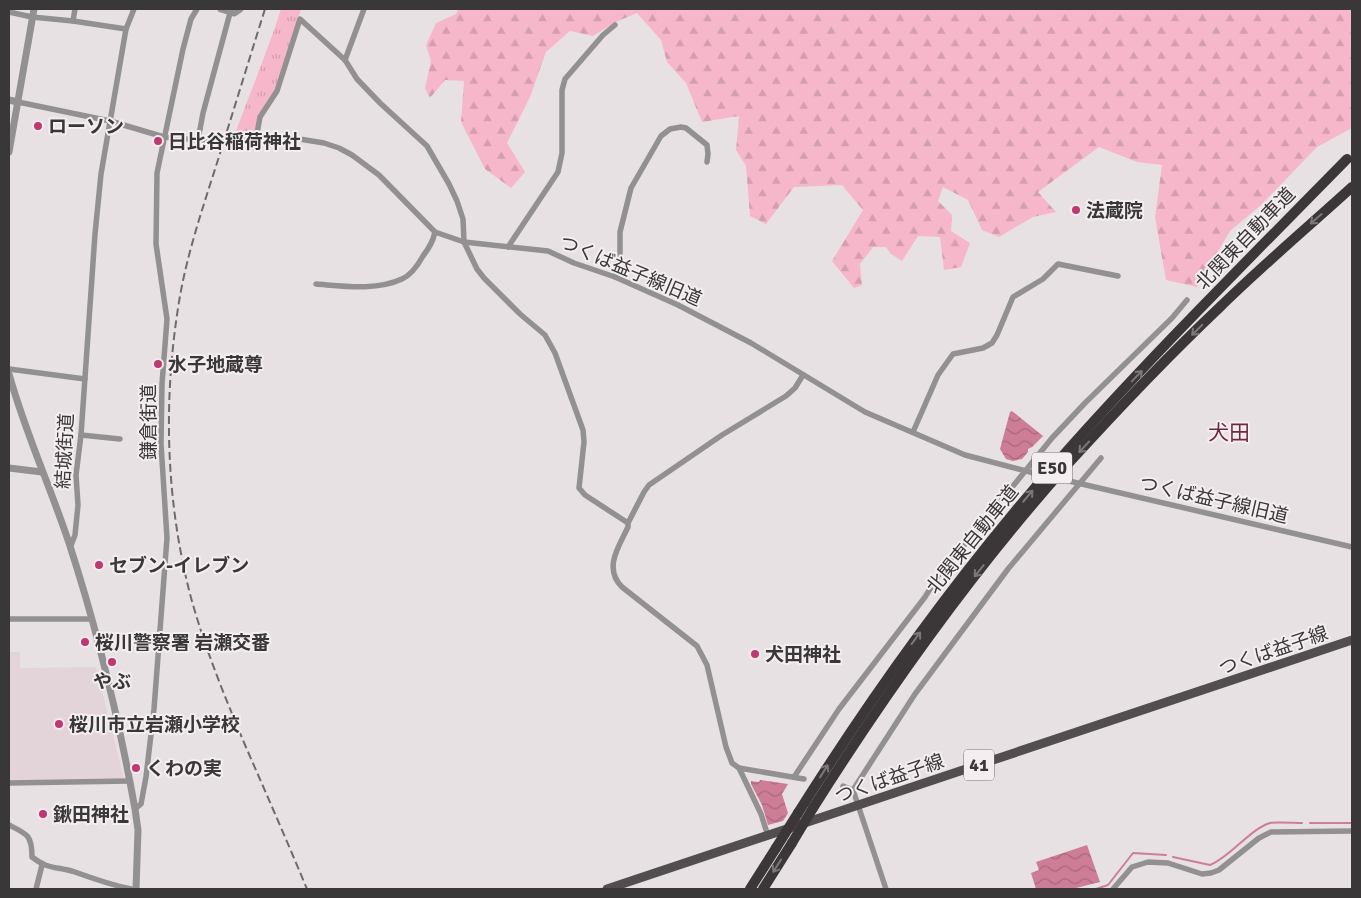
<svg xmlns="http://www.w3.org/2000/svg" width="1361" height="898" font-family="Signika,'Noto Sans JP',sans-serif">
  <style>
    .built { fill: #e2d4d8 }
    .forest { fill: url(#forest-firs) }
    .park { fill: url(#park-tufts) }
    .water { fill: url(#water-waves) }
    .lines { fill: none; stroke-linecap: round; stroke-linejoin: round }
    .stream { stroke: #ce7d97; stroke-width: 2 }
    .tertiary-tunnel { stroke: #c4bfc1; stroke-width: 7; stroke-dasharray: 7 3.5; stroke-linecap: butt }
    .minor { stroke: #939091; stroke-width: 5.5 }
    .tertiary { stroke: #939091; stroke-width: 7 }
    .primary { stroke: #524d4f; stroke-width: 9 }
    .motorway { stroke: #3b3638; stroke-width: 10 }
    .rail { stroke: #6e6b6b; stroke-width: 2; stroke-dasharray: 8 4; stroke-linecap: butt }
    .motorway-bridge { stroke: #3b3638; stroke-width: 10 }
    .oneway { stroke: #7c7678 }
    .poi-dot { fill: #c13771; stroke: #f4eef0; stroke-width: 2 }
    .labels { text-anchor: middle; stroke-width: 4; stroke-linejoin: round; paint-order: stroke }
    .shield { fill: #f4eef0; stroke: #716e6e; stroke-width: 1 }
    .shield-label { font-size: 18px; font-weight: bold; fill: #393737 }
    .poi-label { font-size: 19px; font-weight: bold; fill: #393737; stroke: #f4eef0; text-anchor: start }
    .street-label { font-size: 19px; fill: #393737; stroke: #f4eef0 }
    .quarter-label { font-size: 21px; fill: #6e2a43; stroke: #f4eef0 }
  </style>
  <defs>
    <pattern id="forest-firs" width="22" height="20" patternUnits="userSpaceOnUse" patternTransform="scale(1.25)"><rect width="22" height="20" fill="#f7b7ca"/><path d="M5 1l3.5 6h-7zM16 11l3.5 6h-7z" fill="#d49eae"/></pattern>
    <pattern id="park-tufts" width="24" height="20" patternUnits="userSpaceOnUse" patternTransform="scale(1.25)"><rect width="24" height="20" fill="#f7b7ca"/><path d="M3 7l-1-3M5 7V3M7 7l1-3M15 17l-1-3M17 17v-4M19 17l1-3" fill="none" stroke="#d49eae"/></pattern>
    <pattern id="water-waves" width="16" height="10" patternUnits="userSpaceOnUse" patternTransform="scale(1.25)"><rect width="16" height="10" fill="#ce7d97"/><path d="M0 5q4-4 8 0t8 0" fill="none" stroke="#a8677c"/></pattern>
  </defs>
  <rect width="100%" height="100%" fill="#e7e1e3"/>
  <path class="built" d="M9,652H20V668L96,667L124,779L9,781Z"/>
  <path class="forest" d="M458,9H1352V128L1317,147L1261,205L1230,231L1197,287L1166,280L1155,217L1162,165L1137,162L1099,147L1038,192L1056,212L1033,217L999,237L982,230L968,200L943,187L938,201L952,215L951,231L970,243L961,267L944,270L940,237L918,236L902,261L891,254L886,247H873L860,264L862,285L854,288L832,261L863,210L842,185L794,187L766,224L750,216L746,166L736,150L739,116L702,122L686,83L667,62L661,40L637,13L616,22L593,36L570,31L546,52L530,97L507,143L525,172L511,188L485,169L461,122L464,81L445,80L430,98L425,88L431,61L426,45L436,23L456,14Z"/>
  <path class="park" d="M281,9H301L274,91L254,136L233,139C249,95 267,53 281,9Z"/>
  <g class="water">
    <path d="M1012,411L1043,436L1032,447L1028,449V452L1022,459L1013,461L1006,459L1000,449L1010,412Z"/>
    <path d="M760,780L788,784L782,794L788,813L783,821L768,825L762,805L751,784V781L759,782Z"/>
    <path d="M1087,845L1100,882L1072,889H1036L1031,873L1039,870L1036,862Z"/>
  </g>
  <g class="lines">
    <g class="stream">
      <path d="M1310,823H1352"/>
      <path d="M1173,857L1210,865C1229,858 1250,829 1270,823C1274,822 1295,823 1302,823"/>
      <path d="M1096,889L1108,885L1133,853L1166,855"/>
    </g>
    <path class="tertiary-tunnel" d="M1034,473L1069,481"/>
    <g class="minor">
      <path d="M9,12L32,17L73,21L126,29"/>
      <path d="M73,21L75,9"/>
      <path d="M345,60L364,9"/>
      <path d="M18,102L110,121L164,137L198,140L235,142L287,137L324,143L339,148L352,155L379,175L435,232L464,242L548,251L574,263L615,277L678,305L751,343L865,412L965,455L1034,473"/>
      <path d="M256,139L260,117L277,91L300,19L345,60L357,79L380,103L427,146L449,184L457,201L463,219L464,242L477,269L484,278L520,314L545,335L555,353L583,430L584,442L579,488L585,495L628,523"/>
      <path d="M198,140L203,113L230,13"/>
      <path d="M508,247L558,172L562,153V90L565,79L603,35L615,25"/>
      <path d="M615,277L620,255V232L631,188L661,136L670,129L681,127L686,128L707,145L708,154L707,162"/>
      <path d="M316,284C343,286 376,291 402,279C411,275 418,265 423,256C429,248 433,242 435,232"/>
      <path d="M9,369L85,379"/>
      <path d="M803,375L795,388L786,396L722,435L649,485L644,492L628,523V527C619,546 603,568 622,587L697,646L707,665L726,747L732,763L739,768L804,779"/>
      <path d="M913,432L938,375L953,354L983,348L992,343L997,335L1013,297L1043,279L1058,264L1118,276"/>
      <path d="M81,435L120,439"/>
      <path d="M1069,481L1352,547"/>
      <path d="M70,548L75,535L78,505L76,475L81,435L95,234L101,174L126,29L134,9"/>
      <path d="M9,619H92"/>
      <path d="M739,768L761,814L768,836"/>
      <path d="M794,777L839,709L925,597L943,568L970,539L1052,438L1085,403L1172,318L1187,300"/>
      <path d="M9,783L130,781"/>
      <path d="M843,786L853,790L886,889"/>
      <path d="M853,790L915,694L1008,569L1101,458"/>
      <path d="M135,809L141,804L146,777L154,709L167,538L161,444L162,384L167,319L156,244L157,173L183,49L191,19L197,9"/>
      <path d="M9,825C27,834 32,835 32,857C48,870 57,866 75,872C94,879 112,885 131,889"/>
      <path d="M36,889L42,865"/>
      <path d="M1113,889L1132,867L1148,862L1168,863L1202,874L1211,873L1219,870L1259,838L1271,832L1352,831"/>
    </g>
    <g class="tertiary">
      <path d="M221,9L234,13L240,9"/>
      <path d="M9,100L18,102"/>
      <path d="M9,152L34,9"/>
      <path d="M9,374C25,432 50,486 69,543C97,629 119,720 135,809L138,830L136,889"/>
      <path d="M9,468L42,472"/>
    </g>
    <path class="primary" d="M607,889L1352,640"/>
    <g class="motorway">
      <path d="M813,808C889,688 972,571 1067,465C1116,411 1167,357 1220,307C1263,265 1308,227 1352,187"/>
      <path d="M798,813C876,689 962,570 1059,460C1151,356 1250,258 1347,159"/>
      <path d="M750,889L776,848"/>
      <path d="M763,889L792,843"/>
    </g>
    <path class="rail" d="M265,9C249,60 233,112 217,163C203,207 188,251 180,296C163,395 165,496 190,594C204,646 224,695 245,745C266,793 287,841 307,889"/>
    <g class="motorway-bridge">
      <path d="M792,843L813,808"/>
      <path d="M776,848L798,813"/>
    </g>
  </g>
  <defs><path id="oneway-shaft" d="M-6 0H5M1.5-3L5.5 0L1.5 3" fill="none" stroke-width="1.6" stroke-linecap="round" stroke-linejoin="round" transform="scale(1.25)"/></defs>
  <g class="oneway">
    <use href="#oneway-shaft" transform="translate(1316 219) rotate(139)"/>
    <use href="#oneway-shaft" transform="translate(1197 330) rotate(135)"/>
    <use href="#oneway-shaft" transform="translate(1137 376) rotate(-46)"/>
    <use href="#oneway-shaft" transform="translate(1084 447) rotate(133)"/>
    <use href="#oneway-shaft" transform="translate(1028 496) rotate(-50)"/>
    <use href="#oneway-shaft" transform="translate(979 571) rotate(129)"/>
    <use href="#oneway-shaft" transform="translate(916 638) rotate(-54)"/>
    <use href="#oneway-shaft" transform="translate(824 771) rotate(-58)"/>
    <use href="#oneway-shaft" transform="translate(777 866) rotate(122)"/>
  </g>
  <g class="poi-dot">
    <circle cx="38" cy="126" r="5"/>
    <circle cx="158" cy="141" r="5"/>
    <circle cx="1076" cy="210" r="5"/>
    <circle cx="158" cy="364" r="5"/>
    <circle cx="99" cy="565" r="5"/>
    <circle cx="85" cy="642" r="5"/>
    <circle cx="755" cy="654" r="5"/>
    <circle cx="112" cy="662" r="5"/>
    <circle cx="59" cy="724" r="5"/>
    <circle cx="136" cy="768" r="5"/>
    <circle cx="43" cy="814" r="5"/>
  </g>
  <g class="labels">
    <g class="shield">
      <rect x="1032" y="452.5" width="40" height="31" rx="4"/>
      <rect x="964" y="749.5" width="30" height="31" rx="4"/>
    </g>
    <g class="shield-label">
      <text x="1052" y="474">E50</text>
      <text x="979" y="771">41</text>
    </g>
    <g class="poi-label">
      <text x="48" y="133">ローソン</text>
      <text x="168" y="148">日比谷稲荷神社</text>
      <text x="1086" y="217">法蔵院</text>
      <text x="168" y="371">水子地蔵尊</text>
      <text x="109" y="572">セブン-イレブン</text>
      <text x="95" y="649">桜川警察署 岩瀬交番</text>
      <text x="765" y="661">犬田神社</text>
      <text x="112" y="688" text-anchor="middle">やぶ</text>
      <text x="69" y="731">桜川市立岩瀬小学校</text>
      <text x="146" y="775">くわの実</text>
      <text x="53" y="821">鍬田神社</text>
    </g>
    <g class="street-label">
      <text transform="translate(1245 238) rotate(-46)" y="7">北関東自動車道</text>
      <text transform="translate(631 270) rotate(23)" y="7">つくば益子線旧道</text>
      <text transform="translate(148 422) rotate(-90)" y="7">鎌倉街道</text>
      <text transform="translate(64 451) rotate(-87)" y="7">結城街道</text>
      <text transform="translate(1214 499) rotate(13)" y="7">つくば益子線旧道</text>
      <text transform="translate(972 539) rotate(-51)" y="7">北関東自動車道</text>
      <text transform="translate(1273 650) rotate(-19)" y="7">つくば益子線</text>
      <text transform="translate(889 778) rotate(-19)" y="7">つくば益子線</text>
    </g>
    <g class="quarter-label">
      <text x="1229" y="440">犬田</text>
    </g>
  </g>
  <rect width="1361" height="898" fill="none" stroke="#393737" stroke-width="20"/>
</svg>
